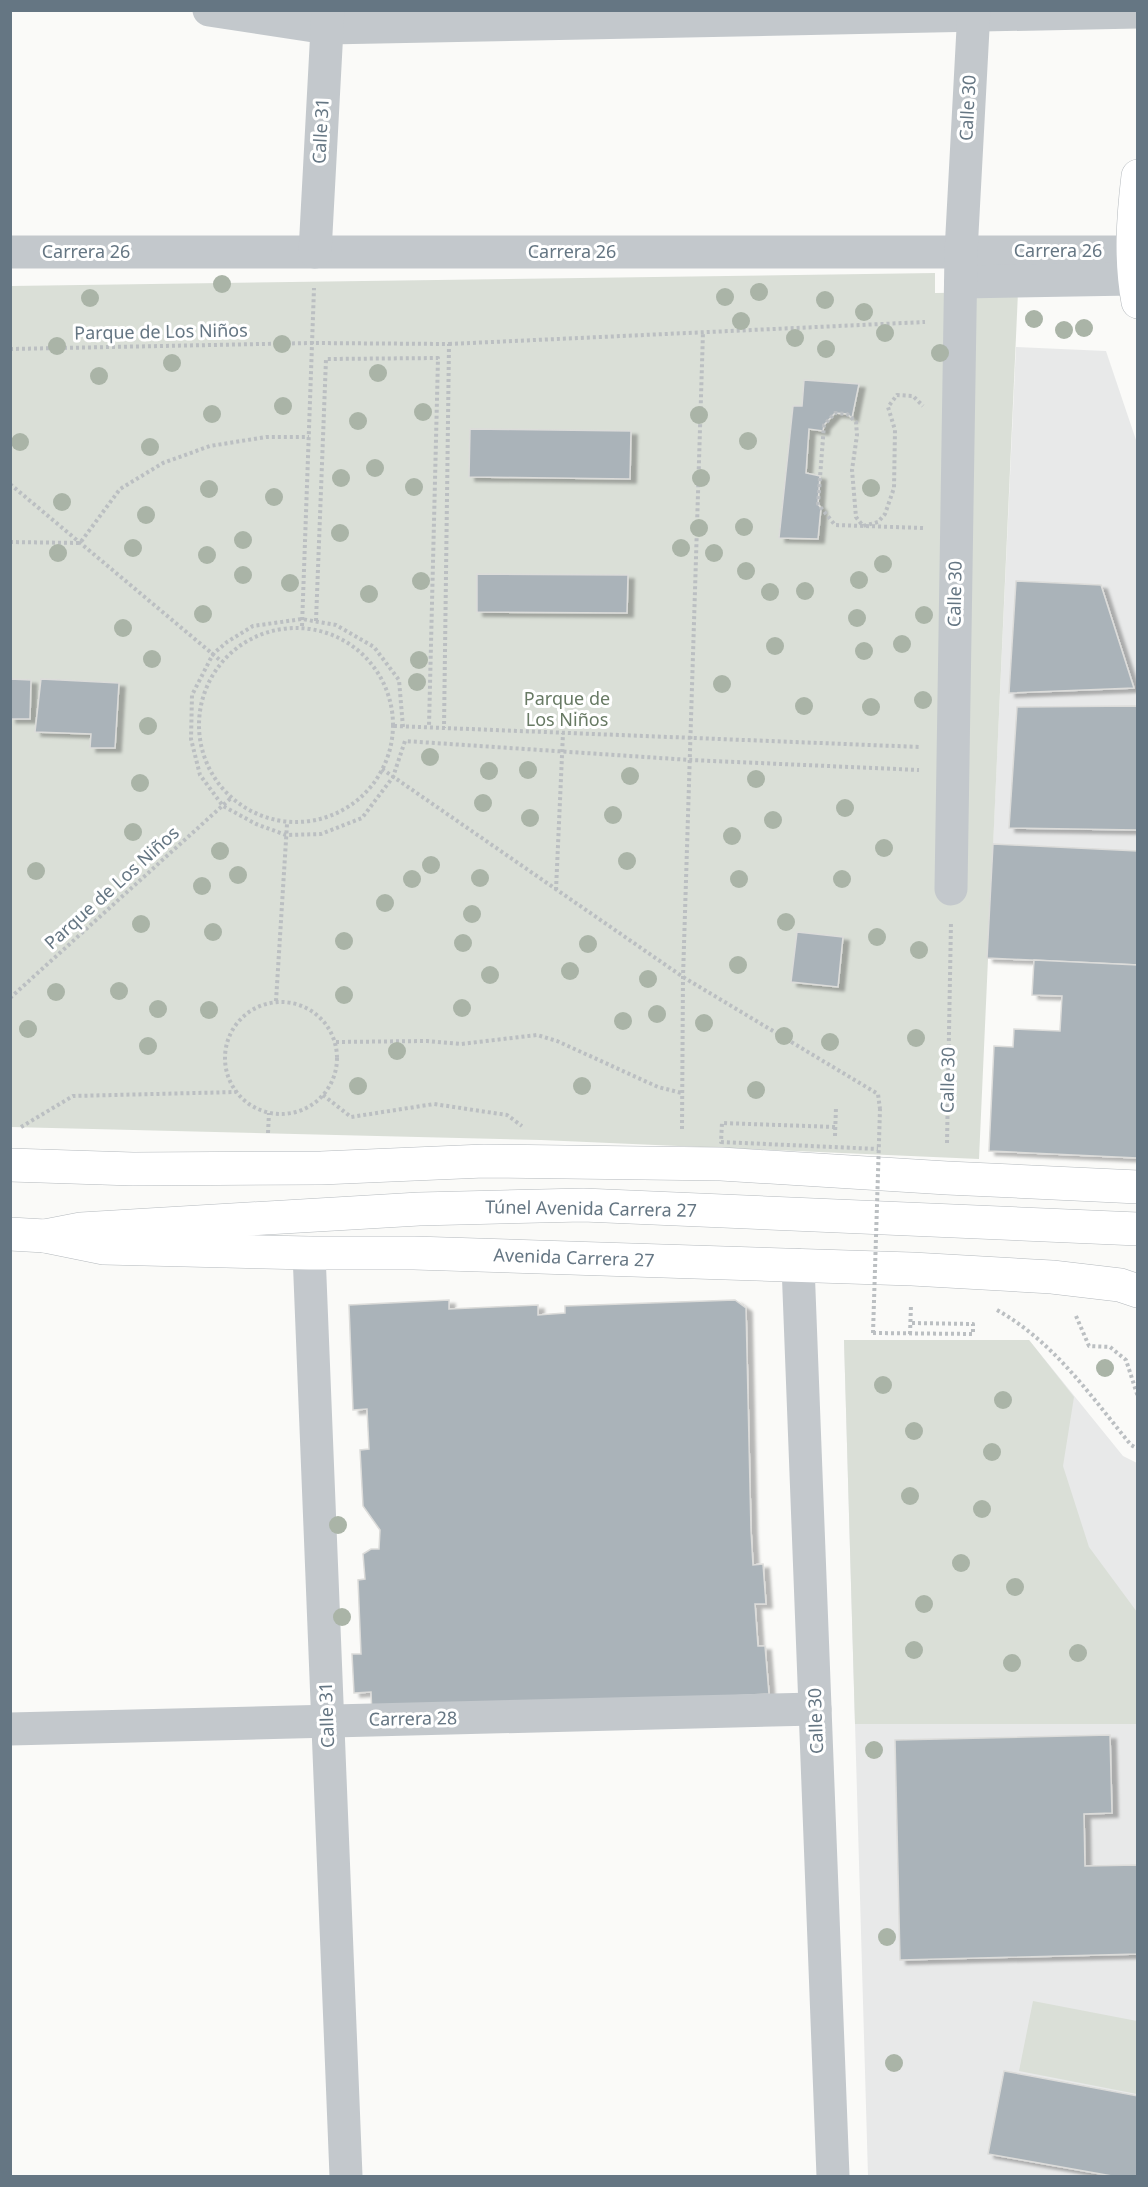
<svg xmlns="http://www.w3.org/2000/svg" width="1148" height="2187" font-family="'Noto Sans',sans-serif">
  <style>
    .built { fill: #e8e9e9 }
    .green { fill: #dadfd7 }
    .building { fill: #aab3b9; stroke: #dcdcda; stroke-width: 1.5; filter: url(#shadow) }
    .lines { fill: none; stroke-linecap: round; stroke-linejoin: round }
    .major-casing { stroke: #b5babe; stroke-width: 34 }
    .highway-casing { stroke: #b4b9bd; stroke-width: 34 }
    .path { stroke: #bbbfc2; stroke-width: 4; stroke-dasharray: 3 3; stroke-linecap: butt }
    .minor { stroke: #c3c8cc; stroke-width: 33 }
    .major { stroke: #fff; stroke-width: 33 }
    .highway { stroke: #fff; stroke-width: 33 }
    .path-bridge { stroke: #bbbfc2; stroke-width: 4; stroke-dasharray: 3 3; stroke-linecap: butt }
    .tree { fill: #aab4a7 }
    .labels { text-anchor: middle; stroke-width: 6; stroke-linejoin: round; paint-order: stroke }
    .street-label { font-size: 18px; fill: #657683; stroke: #fff }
    .park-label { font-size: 18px; fill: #687a64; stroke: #fff }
  </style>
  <defs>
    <filter id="shadow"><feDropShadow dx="6" dy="4" stdDeviation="1.5" flood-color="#0004"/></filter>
  </defs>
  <rect width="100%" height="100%" fill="#fafaf8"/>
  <g class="built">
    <path d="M1016,347L1106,351L1137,443V851L993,844Z"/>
    <path d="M844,1340H1029L1123,1456L1137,1463V2176H868Z"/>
  </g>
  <g class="green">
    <path d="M935,273V293L1018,292L979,1159L541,1140L11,1127V286Z"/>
    <path d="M844,1340H1029L1074,1397L1063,1466L1089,1547L1137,1612V1724H855Z"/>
    <path d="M1033,2001L1137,2021V2094L1019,2071Z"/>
  </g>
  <g class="building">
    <path d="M804,380L859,384L852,418L847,414L835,413L824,425L823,431L809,429L806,473L820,476L818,504L821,508L818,539L779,538L793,406H802Z"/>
    <path d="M470,429L631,431L630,479L469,477Z"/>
    <path d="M477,574L628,575L627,613L477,612Z"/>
    <path d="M1016,581L1101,585L1134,688L1009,693Z"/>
    <path d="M10,679L31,680L30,719H10Z"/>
    <path d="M41,679L119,683L115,748H90L91,734L35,732Z"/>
    <path d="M1138,706V830L1009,828L1017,707Z"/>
    <path d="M993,844L1138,851V965L987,958Z"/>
    <path d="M797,932L843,937L838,987L791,982Z"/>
    <path d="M1034,960L1138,965V1158L989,1151L994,1046L1013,1047L1014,1029L1060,1031L1062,996L1032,995Z"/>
    <path d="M449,1300V1309L538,1305V1315L565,1313V1306L735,1300L746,1308L751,1530L753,1565L763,1564L766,1604H755L758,1646H765L769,1694L372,1715L371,1692L354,1693L352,1654H361L358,1580L365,1579L363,1554L371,1549H379L380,1530L363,1506L360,1450L369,1449L367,1409L353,1410L349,1305Z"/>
    <path d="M1110,1735L1112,1813L1084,1814L1085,1866L1138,1865V1954L900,1960L895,1740Z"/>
    <path d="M1004,2071L1138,2096V2176H1112L988,2154Z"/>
  </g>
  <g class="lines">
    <g class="major-casing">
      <g id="major">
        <path d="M1138,176C1133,218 1130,260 1138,302"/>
        <path d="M45,1236L81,1229L419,1209L583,1205L1138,1229"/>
      </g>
    </g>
    <g class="highway-casing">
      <g id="highway">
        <path d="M10,1165L133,1169L321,1168L484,1161L721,1164L947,1178L1138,1187"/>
        <path d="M10,1234L45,1236L104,1248L309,1253H414L912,1269L1052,1277L1120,1285L1138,1291"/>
      </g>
    </g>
    <g class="path">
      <path d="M449,344L925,322"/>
      <path d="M10,349L312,343L449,344L444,728"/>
      <path d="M10,484L221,661"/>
      <path d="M923,528L835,525L818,504L824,425L835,413L847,414L856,422L857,435L852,470L856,517L863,526L878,522L885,514L894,488L895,430L888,407L897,395L913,396L923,406"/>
      <path d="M10,542L80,543L120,489L163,463L210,446L266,437H309"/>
      <path d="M316,621L326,359L438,358L429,726"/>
      <path d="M302,626L314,288"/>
      <circle cx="296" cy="725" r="97"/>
      <path d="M394,726L920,747"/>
      <path d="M403,727L399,680L374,647L336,625L302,619L253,626L227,642L213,654L192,695L191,739L200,775L223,806L256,824L286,835L321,834L362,818L393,777L405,741L690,760L919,770"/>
      <path d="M382,769L683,977L878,1094L880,1109"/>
      <path d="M556,890L563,733"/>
      <path d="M10,998L231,798"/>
      <path d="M276,1001L287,824"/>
      <circle cx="281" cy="1058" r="56"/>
      <path d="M336,1042L427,1041L461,1044L537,1035L557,1041L658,1087L682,1093"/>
      <path d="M323,1095L351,1117L434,1104L507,1115L522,1126"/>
      <path d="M21,1127L73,1096L236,1092"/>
      <path d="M682,1129L683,977L703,332"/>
      <path d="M268,1133L269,1113"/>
      <path d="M835,1136L836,1107"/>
      <path d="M947,1143L951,922"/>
      <path d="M997,1310C1054,1342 1090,1395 1131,1445L1138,1449"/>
      <path d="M1076,1316L1089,1346L1110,1347L1126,1360L1138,1397"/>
      <path d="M873,1333L973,1334V1324L911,1323"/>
      <path d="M910,1334L911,1305"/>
    </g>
    <g class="minor">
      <path d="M209,10L327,28L1138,12"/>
      <path d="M10,252H1133"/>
      <path d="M315,252L328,10"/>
      <path d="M961,282L1133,279"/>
      <path d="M951,889L961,252L974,10"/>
      <path d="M309,1253L346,2176"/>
      <path d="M798,1265L833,2176"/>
      <path d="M10,1729L815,1709"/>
    </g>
    <use href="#major" class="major"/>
    <use href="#highway" class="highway"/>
    <g class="path-bridge">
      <path d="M835,1127L722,1123L721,1142L878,1149"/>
      <path d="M873,1333L880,1109"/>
    </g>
  </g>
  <g class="tree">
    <circle cx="222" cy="284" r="9"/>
    <circle cx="759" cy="292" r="9"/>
    <circle cx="725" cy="297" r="9"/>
    <circle cx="90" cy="298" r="9"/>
    <circle cx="825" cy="300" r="9"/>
    <circle cx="864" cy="312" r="9"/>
    <circle cx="1034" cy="319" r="9"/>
    <circle cx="741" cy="321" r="9"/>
    <circle cx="1084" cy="328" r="9"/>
    <circle cx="1064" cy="330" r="9"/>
    <circle cx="885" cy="333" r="9"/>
    <circle cx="795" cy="338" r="9"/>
    <circle cx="282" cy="344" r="9"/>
    <circle cx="57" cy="346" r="9"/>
    <circle cx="826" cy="349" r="9"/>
    <circle cx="940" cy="353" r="9"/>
    <circle cx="172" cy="363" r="9"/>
    <circle cx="378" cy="373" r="9"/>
    <circle cx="99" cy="376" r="9"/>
    <circle cx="283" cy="406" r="9"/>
    <circle cx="423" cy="412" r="9"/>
    <circle cx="212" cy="414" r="9"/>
    <circle cx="699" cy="415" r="9"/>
    <circle cx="358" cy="421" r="9"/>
    <circle cx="748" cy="441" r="9"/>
    <circle cx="20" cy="442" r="9"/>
    <circle cx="150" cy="447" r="9"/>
    <circle cx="375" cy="468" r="9"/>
    <circle cx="341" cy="478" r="9"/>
    <circle cx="701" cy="478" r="9"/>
    <circle cx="414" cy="487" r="9"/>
    <circle cx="871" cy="488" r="9"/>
    <circle cx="209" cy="489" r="9"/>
    <circle cx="274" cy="497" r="9"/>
    <circle cx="62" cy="502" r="9"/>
    <circle cx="146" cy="515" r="9"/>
    <circle cx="744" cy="527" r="9"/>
    <circle cx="699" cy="528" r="9"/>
    <circle cx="340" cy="533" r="9"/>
    <circle cx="243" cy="540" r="9"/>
    <circle cx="133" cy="548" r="9"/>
    <circle cx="681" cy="548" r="9"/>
    <circle cx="58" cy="553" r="9"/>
    <circle cx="714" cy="553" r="9"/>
    <circle cx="207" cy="555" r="9"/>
    <circle cx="883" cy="564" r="9"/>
    <circle cx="746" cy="571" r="9"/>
    <circle cx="243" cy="575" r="9"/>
    <circle cx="859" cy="580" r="9"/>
    <circle cx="421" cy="581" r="9"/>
    <circle cx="290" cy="583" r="9"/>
    <circle cx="805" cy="591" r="9"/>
    <circle cx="770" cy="592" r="9"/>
    <circle cx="369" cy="594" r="9"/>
    <circle cx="203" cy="614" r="9"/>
    <circle cx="924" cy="615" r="9"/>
    <circle cx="857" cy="618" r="9"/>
    <circle cx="123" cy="628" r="9"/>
    <circle cx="902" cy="644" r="9"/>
    <circle cx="775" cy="646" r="9"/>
    <circle cx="864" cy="651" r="9"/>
    <circle cx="152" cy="659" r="9"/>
    <circle cx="419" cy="660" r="9"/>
    <circle cx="417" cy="682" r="9"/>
    <circle cx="722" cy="684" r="9"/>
    <circle cx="923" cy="700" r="9"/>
    <circle cx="804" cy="706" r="9"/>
    <circle cx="871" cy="707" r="9"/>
    <circle cx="148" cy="726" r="9"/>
    <circle cx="430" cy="757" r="9"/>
    <circle cx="528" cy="770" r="9"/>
    <circle cx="489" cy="771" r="9"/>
    <circle cx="630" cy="776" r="9"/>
    <circle cx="756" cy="779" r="9"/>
    <circle cx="140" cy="783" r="9"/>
    <circle cx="483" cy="803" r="9"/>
    <circle cx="845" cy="808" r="9"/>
    <circle cx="613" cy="815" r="9"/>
    <circle cx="530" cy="818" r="9"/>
    <circle cx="773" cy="820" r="9"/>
    <circle cx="133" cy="832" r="9"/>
    <circle cx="732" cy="836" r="9"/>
    <circle cx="884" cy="848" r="9"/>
    <circle cx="220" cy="851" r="9"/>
    <circle cx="627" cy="861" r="9"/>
    <circle cx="431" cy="865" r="9"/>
    <circle cx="36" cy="871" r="9"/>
    <circle cx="238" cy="875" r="9"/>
    <circle cx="480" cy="878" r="9"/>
    <circle cx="412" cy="879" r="9"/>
    <circle cx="739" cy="879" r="9"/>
    <circle cx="842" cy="879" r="9"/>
    <circle cx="202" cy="886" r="9"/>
    <circle cx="385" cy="903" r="9"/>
    <circle cx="472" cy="914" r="9"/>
    <circle cx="786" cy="922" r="9"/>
    <circle cx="141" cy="924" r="9"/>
    <circle cx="213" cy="932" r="9"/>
    <circle cx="877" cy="937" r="9"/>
    <circle cx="344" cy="941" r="9"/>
    <circle cx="463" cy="943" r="9"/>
    <circle cx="588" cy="944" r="9"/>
    <circle cx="919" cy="950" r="9"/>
    <circle cx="738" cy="965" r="9"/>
    <circle cx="570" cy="971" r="9"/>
    <circle cx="490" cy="975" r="9"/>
    <circle cx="648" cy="979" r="9"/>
    <circle cx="119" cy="991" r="9"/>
    <circle cx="56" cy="992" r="9"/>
    <circle cx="344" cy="995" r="9"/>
    <circle cx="462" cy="1008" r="9"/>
    <circle cx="158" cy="1009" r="9"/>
    <circle cx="209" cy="1010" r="9"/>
    <circle cx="657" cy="1014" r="9"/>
    <circle cx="623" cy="1021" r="9"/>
    <circle cx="704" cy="1023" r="9"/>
    <circle cx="28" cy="1029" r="9"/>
    <circle cx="784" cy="1036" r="9"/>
    <circle cx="916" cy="1038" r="9"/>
    <circle cx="830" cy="1042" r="9"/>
    <circle cx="148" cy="1046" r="9"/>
    <circle cx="397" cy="1051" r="9"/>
    <circle cx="358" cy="1086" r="9"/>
    <circle cx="582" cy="1086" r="9"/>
    <circle cx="756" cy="1090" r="9"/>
    <circle cx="1105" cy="1368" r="9"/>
    <circle cx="883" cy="1385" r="9"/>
    <circle cx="1003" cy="1400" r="9"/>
    <circle cx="914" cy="1431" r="9"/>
    <circle cx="992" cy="1452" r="9"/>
    <circle cx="910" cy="1496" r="9"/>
    <circle cx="982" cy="1509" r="9"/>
    <circle cx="338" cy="1525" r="9"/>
    <circle cx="961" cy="1563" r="9"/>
    <circle cx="1015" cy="1587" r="9"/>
    <circle cx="924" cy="1604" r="9"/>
    <circle cx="342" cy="1617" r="9"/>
    <circle cx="914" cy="1650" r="9"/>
    <circle cx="1078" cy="1653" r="9"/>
    <circle cx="1012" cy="1663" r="9"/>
    <circle cx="874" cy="1750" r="9"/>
    <circle cx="887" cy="1937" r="9"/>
    <circle cx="894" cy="2063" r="9"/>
  </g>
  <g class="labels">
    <g class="street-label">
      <text transform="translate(968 108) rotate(-87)" y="6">Calle 30</text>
      <text transform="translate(321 131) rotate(-87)" y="6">Calle 31</text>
      <text x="1058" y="257">Carrera 26</text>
      <text x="86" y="258">Carrera 26</text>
      <text x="572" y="258">Carrera 26</text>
      <text transform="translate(161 332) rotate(-1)" y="6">Parque de Los Niños</text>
      <text transform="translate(955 594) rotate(-89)" y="6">Calle 30</text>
      <text transform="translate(112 888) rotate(-42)" y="6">Parque de Los Niños</text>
      <text transform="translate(948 1080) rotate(-89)" y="6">Calle 30</text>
      <text transform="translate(591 1209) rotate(1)" y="6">Túnel Avenida Carrera 27</text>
      <text transform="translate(574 1258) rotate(2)" y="6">Avenida Carrera 27</text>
      <text transform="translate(327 1715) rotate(-92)" y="6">Calle 31</text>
      <text transform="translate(413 1719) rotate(-1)" y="6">Carrera 28</text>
      <text transform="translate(816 1721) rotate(-92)" y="6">Calle 30</text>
    </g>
    <g class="park-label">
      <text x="567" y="705">Parque de<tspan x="567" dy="21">Los Niños</tspan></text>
    </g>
  </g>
  <rect width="1148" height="2187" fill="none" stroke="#657683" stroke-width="24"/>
</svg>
